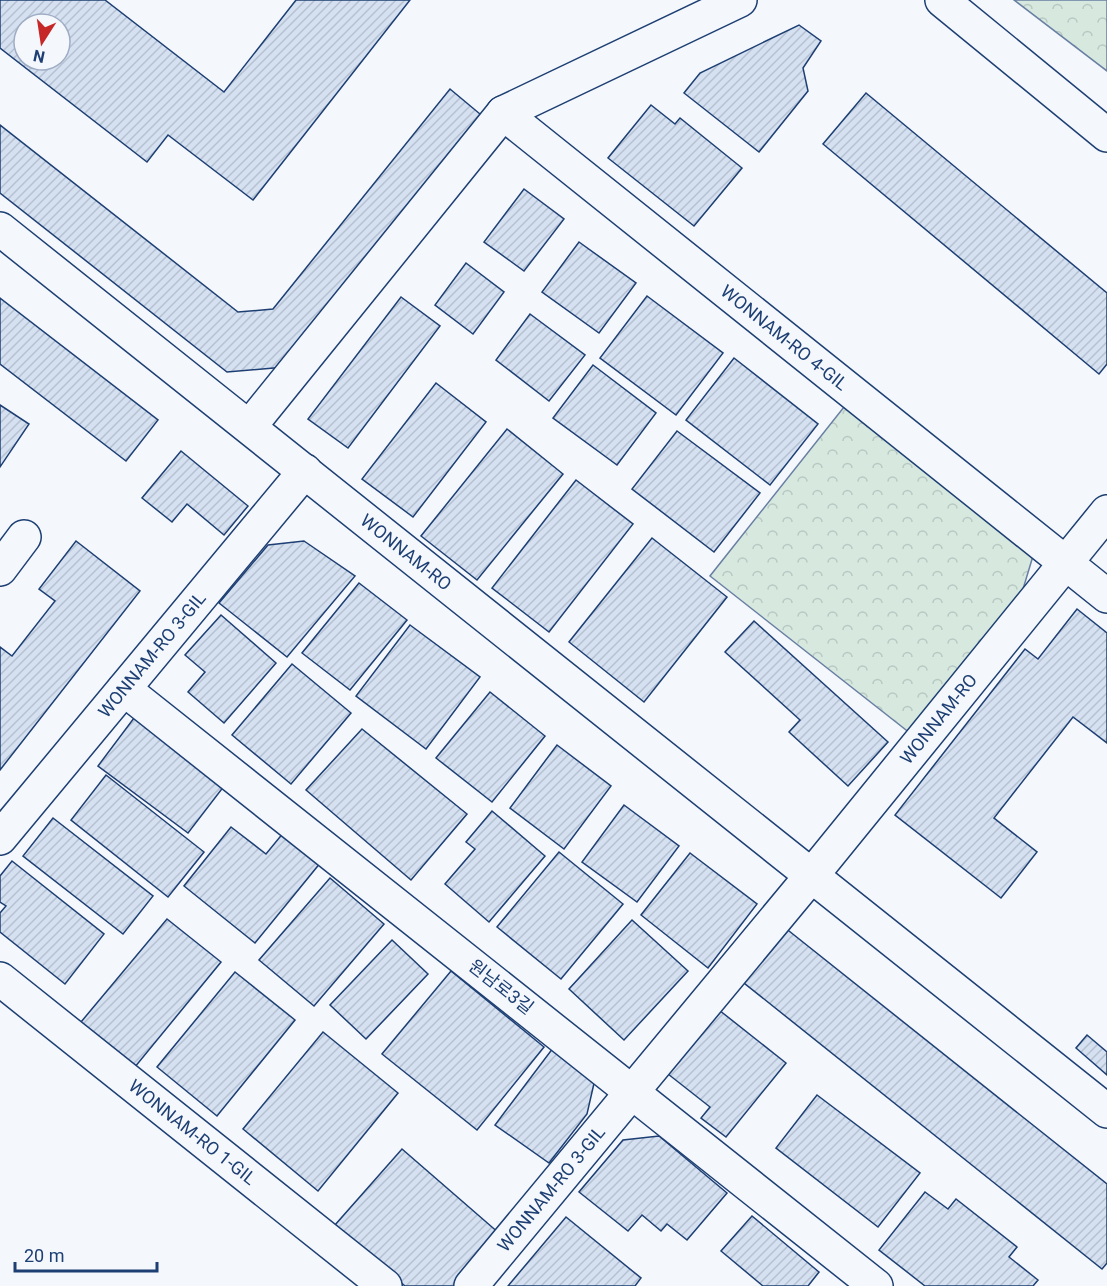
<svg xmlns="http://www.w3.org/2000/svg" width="1107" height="1286" font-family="Roboto,'Noto Sans KR',sans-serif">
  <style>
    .forest { fill: url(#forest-crowns); stroke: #687fa3; stroke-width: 1.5 }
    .building { fill: url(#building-hatch); stroke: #1d3f73; stroke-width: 1.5; fill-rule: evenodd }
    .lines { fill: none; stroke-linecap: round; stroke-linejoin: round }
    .minor-casing { stroke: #1d3f73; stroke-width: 36 }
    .tertiary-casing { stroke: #1d3f73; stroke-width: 36 }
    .minor { stroke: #f4f7fb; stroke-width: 33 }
    .tertiary { stroke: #f4f7fb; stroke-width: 33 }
    .labels { text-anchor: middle; stroke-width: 4.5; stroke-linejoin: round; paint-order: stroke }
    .street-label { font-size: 18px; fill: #1d3f73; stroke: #f4f7fb }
  </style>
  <defs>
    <pattern id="forest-crowns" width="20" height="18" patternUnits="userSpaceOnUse" patternTransform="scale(1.5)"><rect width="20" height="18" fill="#d7e8df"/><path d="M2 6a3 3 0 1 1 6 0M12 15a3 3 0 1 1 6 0" fill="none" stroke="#b8c8c3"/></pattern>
    <pattern id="building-hatch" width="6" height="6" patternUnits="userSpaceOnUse" patternTransform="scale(1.5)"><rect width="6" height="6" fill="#d5e0f0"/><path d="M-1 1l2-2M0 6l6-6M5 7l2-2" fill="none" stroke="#b6c1d1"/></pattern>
  </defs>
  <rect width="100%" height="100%" fill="#f4f7fb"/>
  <g class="forest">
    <path d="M1014,0H1107V71Z"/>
    <path d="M844,407L1033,556L1017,609L915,737L710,576Z"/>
  </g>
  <g class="building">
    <path d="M0,0H105L224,92L296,0H410L253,200L168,135L147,162L0,48ZM24,24H60V60H24Z"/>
    <path d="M799,25L821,41L803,68L808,91L759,152L684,93L700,73Z"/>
    <path d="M450,89L486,119L285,367L227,372L0,193V125L238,312L273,309Z"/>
    <path d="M866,93L1107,293V364L1099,374L823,144Z"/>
    <path d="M651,105L675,124L680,118L742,168L694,226L608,158Z"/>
    <path d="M524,189L564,219L524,271L484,242Z"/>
    <path d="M579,242L636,283L599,333L542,292Z"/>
    <path d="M466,263L504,292L473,334L435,305Z"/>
    <path d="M647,296L723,353L676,415L600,358Z"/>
    <path d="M401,297L440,326L348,448L308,419Z"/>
    <path d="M0,298L158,420L126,461L0,364Z"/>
    <path d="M530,314L585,355L549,401L496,360Z"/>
    <path d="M734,358L818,424L770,485L686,420Z"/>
    <path d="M593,365L656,413L617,465L553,418Z"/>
    <path d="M436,383L486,422L413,517L362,479Z"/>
    <path d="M0,405L29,424L0,467Z"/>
    <path d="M507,429L563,474L477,580L421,536Z"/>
    <path d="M677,431L760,493L714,552L632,489Z"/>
    <path d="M181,451L248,506L224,535L187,504L172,522L142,498Z"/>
    <path d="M576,480L633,524L549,632L492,588Z"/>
    <path d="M652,538L727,597L644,702L569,642Z"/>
    <path d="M76,541L140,591L0,770V647L12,656L55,601L39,589Z"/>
    <path d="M304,541L355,576L287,657L219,603L268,545Z"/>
    <path d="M359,583L407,620L350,690L302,653Z"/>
    <path d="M1077,609L1107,633V743L1073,717L994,818L1037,852L1001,898L895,815L1025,649L1038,659Z"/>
    <path d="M221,615L276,663L224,723L188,692L205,672L185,655Z"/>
    <path d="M754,621L888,742L848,786L789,732L800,720L725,652Z"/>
    <path d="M410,625L480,677L426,749L356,696Z"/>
    <path d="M292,664L351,713L291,784L232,735Z"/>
    <path d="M490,692L545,736L492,802L436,758Z"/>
    <path d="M137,714L228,781L188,833L98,766Z"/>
    <path d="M362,729L467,814L411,880L306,790Z"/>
    <path d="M557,745L611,786L564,849L510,808Z"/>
    <path d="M106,775L204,852L168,897L71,820Z"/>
    <path d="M624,805L679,846L637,902L582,862Z"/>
    <path d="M492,811L545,856L489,922L445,884L475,849L466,842Z"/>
    <path d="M53,818L153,896L123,934L23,856Z"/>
    <path d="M231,827L266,854L284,832L321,862L255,943L184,886Z"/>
    <path d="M559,852L623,904L561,979L497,927Z"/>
    <path d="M690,853L757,904L708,968L641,915Z"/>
    <path d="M12,861L104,934L65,984L0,932V913L6,906L0,902V876Z"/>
    <path d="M330,878L384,924L314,1006L259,960Z"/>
    <path d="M167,919L221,962L130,1073L76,1028Z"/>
    <path d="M632,920L688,971L624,1040L569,989Z"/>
    <path d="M784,927L1107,1184V1263L1102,1269L744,983Z"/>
    <path d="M392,940L428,974L366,1039L330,1005Z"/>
    <path d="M451,971L544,1047L477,1130L382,1054Z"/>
    <path d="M235,972L295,1020L217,1116L157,1067Z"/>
    <path d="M719,1010L786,1063L726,1137L701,1118L710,1107L668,1074Z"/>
    <path d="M323,1032L398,1093L318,1191L243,1129Z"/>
    <path d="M1087,1035L1107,1052V1075L1076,1048Z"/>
    <path d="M553,1048L595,1079L587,1114L549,1163L495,1125Z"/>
    <path d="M817,1095L920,1173L878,1227L776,1148Z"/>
    <path d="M659,1136L727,1193L687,1240L667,1224L661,1231L642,1215L628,1231L579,1192L623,1140Z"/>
    <path d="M402,1149L500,1234L454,1286H405L335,1225Z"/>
    <path d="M925,1192L948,1209L956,1199L1017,1247L1009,1257L1038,1280L1033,1286H925L879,1250Z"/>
    <path d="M752,1216L819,1272L808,1286H763L721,1251Z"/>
    <path d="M566,1217L641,1278L635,1286H508Z"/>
  </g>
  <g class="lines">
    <g class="minor-casing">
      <g id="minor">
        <path d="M942,0L1107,135"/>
        <path id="s1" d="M503,113L1107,596"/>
        <path d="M250,426L503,113L740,0"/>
        <path d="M0,569L24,537"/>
        <path d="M124,689L876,1286"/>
        <path id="s2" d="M0,838L305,471"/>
        <path id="s3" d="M0,979L385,1286"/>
        <path id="s4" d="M471,1286L812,875L1107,512"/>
      </g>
    </g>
    <g class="tertiary-casing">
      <g id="tertiary">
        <path id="s5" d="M0,229L1107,1111"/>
      </g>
    </g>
    <use href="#minor" class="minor"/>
    <use href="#tertiary" class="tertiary"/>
  </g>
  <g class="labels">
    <g class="street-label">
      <text dy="6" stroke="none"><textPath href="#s1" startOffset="360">WONNAM-RO 4-GIL</textPath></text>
      <text dy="6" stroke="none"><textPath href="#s5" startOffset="519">WONNAM-RO</textPath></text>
      <text dy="6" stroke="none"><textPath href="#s2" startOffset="238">WONNAM-RO 3-GIL</textPath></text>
      <text dy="6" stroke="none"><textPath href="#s4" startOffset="735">WONNAM-RO</textPath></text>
      <text transform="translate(501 987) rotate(38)" y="6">원남로3길</text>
      <text dy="6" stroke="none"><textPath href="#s3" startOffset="246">WONNAM-RO 1-GIL</textPath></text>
      <text dy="6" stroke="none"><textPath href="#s4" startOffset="126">WONNAM-RO 3-GIL</textPath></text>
    </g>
  </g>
  <g transform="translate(42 42) rotate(192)"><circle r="28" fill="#f4f7fb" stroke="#9eadc5" stroke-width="1.5"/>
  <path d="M0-4.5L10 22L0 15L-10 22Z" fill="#c62828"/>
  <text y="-9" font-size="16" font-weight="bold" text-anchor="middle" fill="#1d3f73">N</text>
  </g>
  <path d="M15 1262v9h142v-9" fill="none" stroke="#1d3f73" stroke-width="3"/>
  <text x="24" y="1262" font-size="18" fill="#1d3f73" stroke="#f4f7fb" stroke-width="4.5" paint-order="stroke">20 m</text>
</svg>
